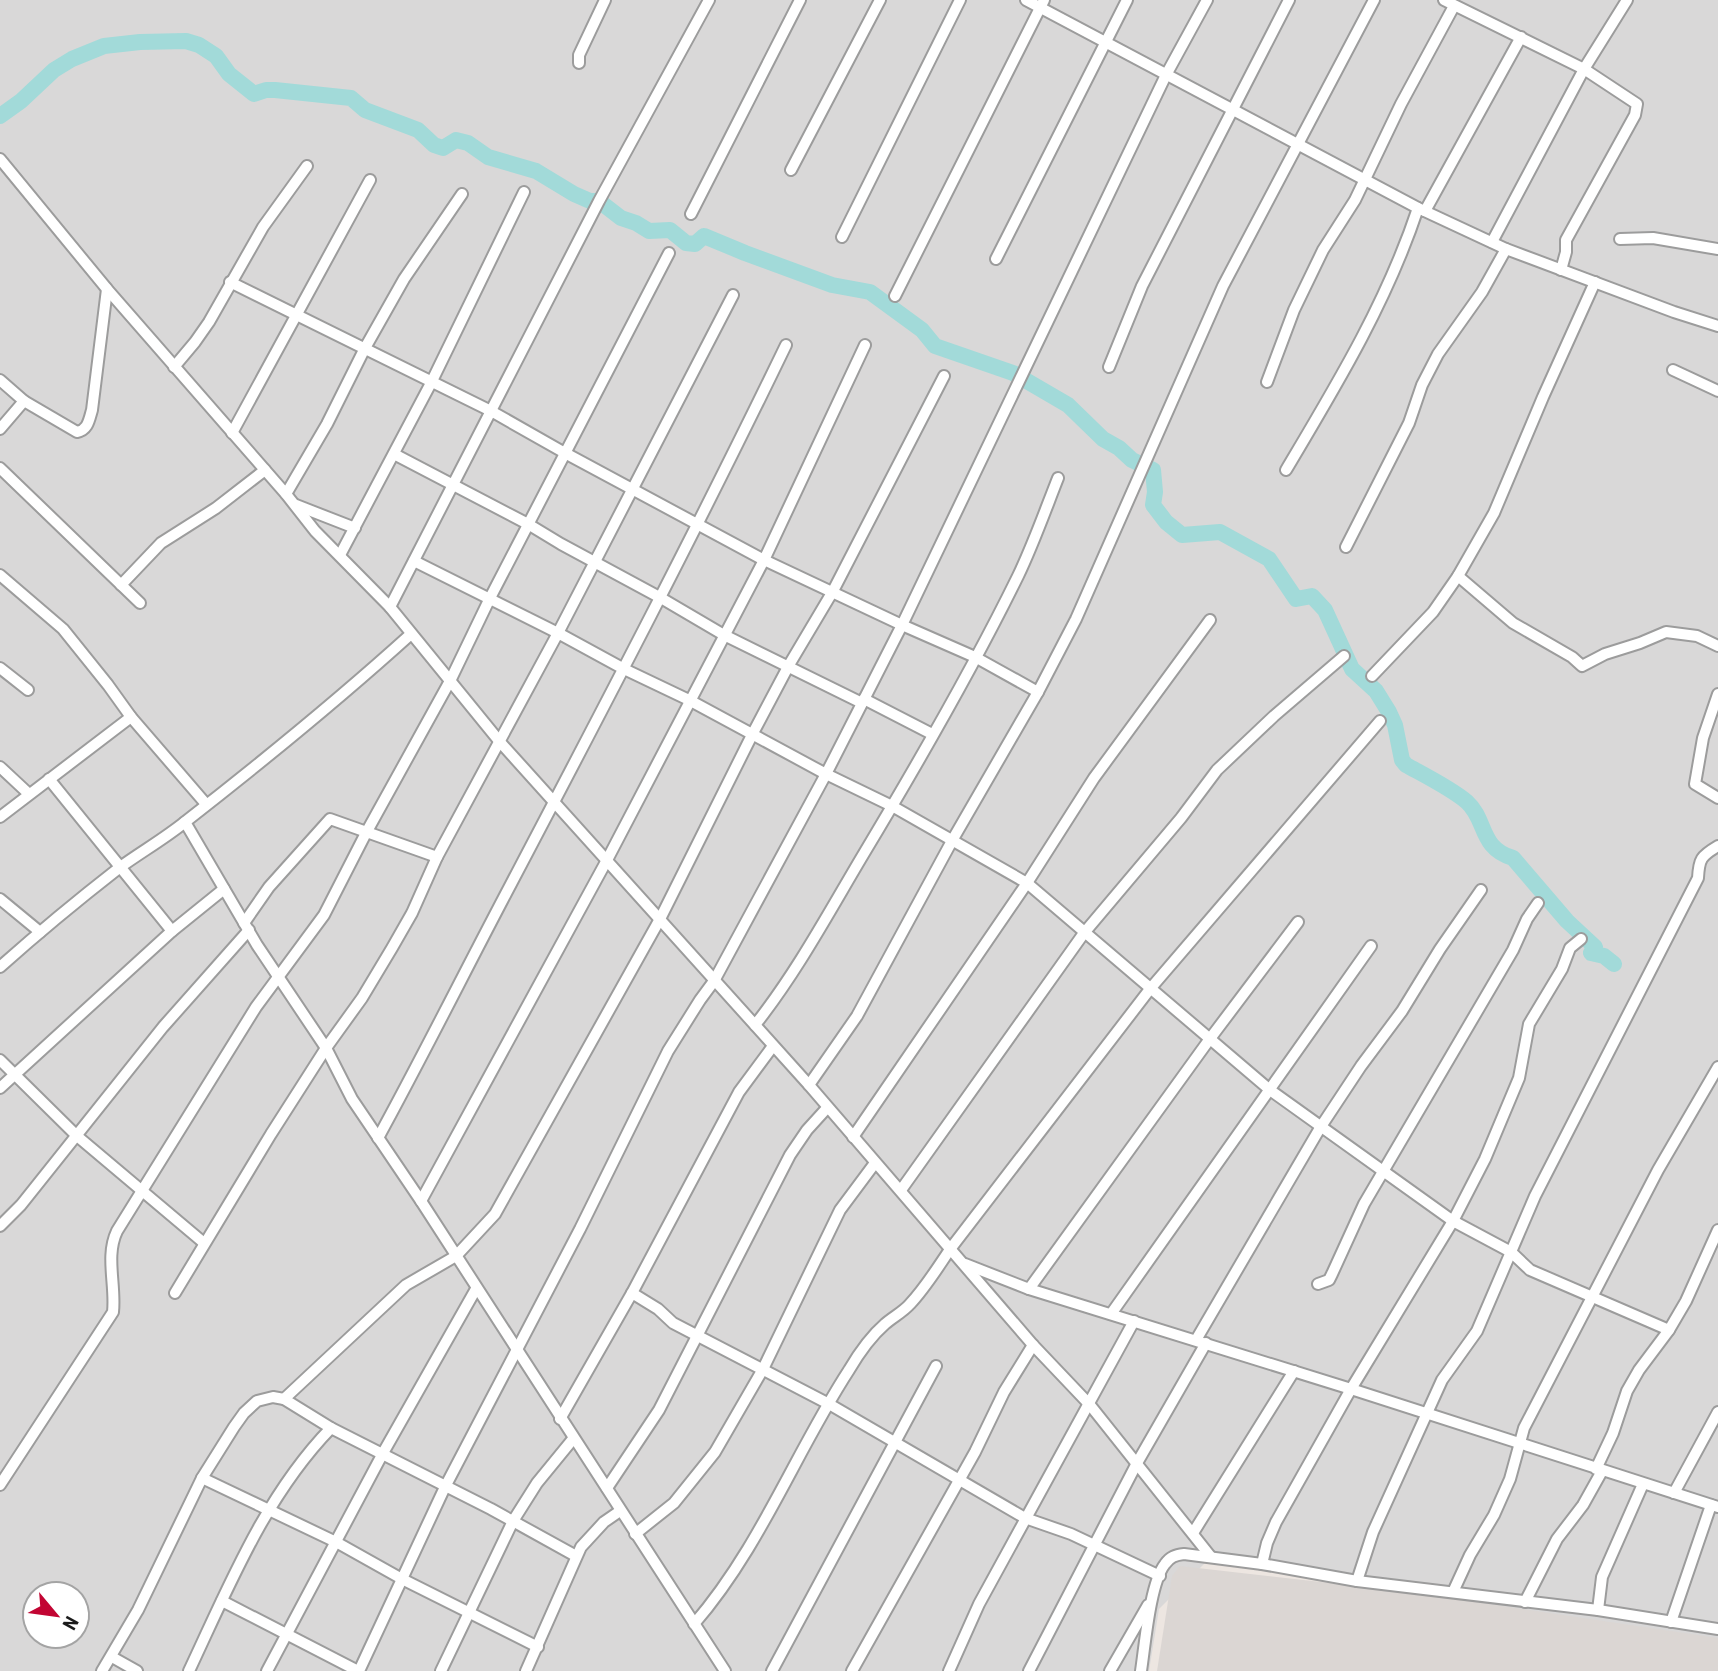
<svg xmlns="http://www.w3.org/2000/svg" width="1718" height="1671" font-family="'Roboto Condensed',sans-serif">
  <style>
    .residential { fill: #d9d8d8; fill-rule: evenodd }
    .airport { fill: #dbd6d3 }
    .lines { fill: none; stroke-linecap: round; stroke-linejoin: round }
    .river { stroke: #a2dad9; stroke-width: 16 }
    .minor-casing { stroke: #9c9c9c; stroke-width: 14 }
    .minor { stroke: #fff; stroke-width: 10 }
  </style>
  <rect width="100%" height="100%" fill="#ede6e1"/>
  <path class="residential" d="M0,0H1718V1652L1211,1557L1159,1609L1149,1671H0ZM35,1594H77V1636H35Z"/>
  <path class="airport" d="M1180,1566L1401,1591L1718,1638V1671H1157L1172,1576Z"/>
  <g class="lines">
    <path class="river" d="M0,116L21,101L54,70L72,59L104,46L140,42L186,41L199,45L216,56L229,74L254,94L266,90H275L351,98L365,110L418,130L434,145L443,148L456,140L468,143L488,157L536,171L574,194L590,201H599L621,218L636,223L649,231L670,230L686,243L695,244L704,236L745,253L832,285L870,292L922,330L935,346L1013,373L1068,405L1103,439L1119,448L1132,460L1153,470L1155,492L1153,505L1166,522L1182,535L1220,532L1269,559L1296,599L1312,596L1325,610L1352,669L1376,691L1389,712L1395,725L1402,760L1406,765C1424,775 1452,789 1467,802C1487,820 1479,848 1513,858L1567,921L1595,947L1591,953L1604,956L1614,964"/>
    <g class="minor-casing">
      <g id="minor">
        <path d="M1026,0L1418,208L1506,249L1674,312L1718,326"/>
        <path d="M1444,0L1584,69L1637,104L1635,115L1566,240V252L1561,270"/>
        <path d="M579,63V55L605,0"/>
        <path d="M0,159L107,289L286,494L315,531L390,607L500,742L809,1085L1033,1345L1090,1405L1211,1557"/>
        <path d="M791,170L880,0"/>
        <path d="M1425,211L1521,37"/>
        <path d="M691,214L800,0"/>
        <path d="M842,237L960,0"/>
        <path d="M1620,239L1653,238L1718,249"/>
        <path d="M1492,242L1584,69L1627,0"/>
        <path d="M996,259L1127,0"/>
        <path d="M230,282L491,411L565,453L764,560L902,625L975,657L1038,692"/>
        <path d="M895,296L1044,0"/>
        <path d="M174,367L195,342L209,322L263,227L307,166"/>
        <path d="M1109,367L1142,286L1289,0"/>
        <path d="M1673,370L1718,391"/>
        <path d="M0,380L24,401"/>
        <path d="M1267,382L1294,310L1323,250L1355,200L1401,104L1454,6"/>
        <path d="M0,429L24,401L77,432C88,430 89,420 92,410L107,289"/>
        <path d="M232,433L370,180"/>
        <path d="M394,454L528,524L561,544L661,598L724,635L862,703"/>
        <path d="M0,468L140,603"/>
        <path d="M1286,470C1336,386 1387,302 1418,208"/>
        <path d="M286,494L327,424L365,348L404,279L462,194"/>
        <path d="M296,505L355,528"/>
        <path d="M1346,547L1409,423L1422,385L1438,354L1482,292L1506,249"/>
        <path d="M340,555L431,383L524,192"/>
        <path d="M414,561L558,633L624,669L689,700L826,774L892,806L1027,883L1270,1090L1453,1221L1511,1252L1530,1270L1669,1330"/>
        <path d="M0,575L63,629L108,685L131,717L206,804"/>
        <path d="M1458,576L1513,623L1572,657L1582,666L1605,654L1640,643L1666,632L1697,636L1718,646"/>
        <path d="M121,585L161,543L216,508L265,470"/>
        <path d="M390,607L599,201L709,0"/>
        <path d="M0,668L28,690"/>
        <path d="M1372,676L1433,612L1458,576L1494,513L1543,397L1595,282"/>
        <path d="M1718,694L1703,738L1695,784L1718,798"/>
        <path d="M864,699L932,734"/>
        <path d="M0,767L29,794"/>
        <path d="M49,779L172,931"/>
        <path d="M0,817L131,717"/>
        <path d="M185,822L257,945L326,1048L352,1099L421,1201L725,1671"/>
        <path d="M0,899L40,932"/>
        <path d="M244,923L269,887L330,819L437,857"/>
        <path d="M0,967C38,933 78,900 119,868C141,852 164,839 185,822C262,762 338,700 411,634"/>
        <path d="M755,1025C797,972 829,912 863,855C917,765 972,670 1018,576C1033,545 1045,511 1058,478"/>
        <path d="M0,1060L77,1136L204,1243"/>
        <path d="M809,1085L857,1016L953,839L1038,692L1076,619L1223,286L1374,0"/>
        <path d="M0,1088L172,931L224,889"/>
        <path d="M853,1137L1027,883L1094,778L1210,620"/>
        <path d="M378,1138C424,1054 466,969 511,884C605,705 698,527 786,345"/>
        <path d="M901,1190L1084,933L1181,818L1217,770L1274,716L1344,656"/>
        <path d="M421,1201L607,860L764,560L865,345"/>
        <path d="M0,1226L21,1205L163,1027L249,930"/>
        <path d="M965,1264L1029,1289L1351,1389L1718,1507"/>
        <path d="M1318,1284L1329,1280L1332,1274L1364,1204L1513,950L1527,919L1538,903"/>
        <path d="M1029,1289L1209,1040L1298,922"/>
        <path d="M175,1293L271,1134L326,1048L362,998L392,948L412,913L437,857L558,633L733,295"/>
        <path d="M632,1293L658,1309L673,1323L829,1404L1025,1518L1071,1534L1160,1576"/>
        <path d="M1111,1314L1371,946"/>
        <path d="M1196,1340L1320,1128L1361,1066L1402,1011L1440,949L1481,890"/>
        <path d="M284,1399L331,1428L491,1509L576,1556"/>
        <path d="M560,1419L632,1293L739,1092L773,1046"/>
        <path d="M1596,1469L1613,1433L1627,1391L1639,1370L1669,1330L1686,1301L1718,1230"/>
        <path d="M202,1478L336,1542L402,1579L538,1647"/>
        <path d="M0,1485L113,1312C116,1285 105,1256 117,1231L256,1007L324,915L366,833L450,681L490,598L669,253"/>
        <path d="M607,1488L659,1410L790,1155L807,1130L827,1108"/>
        <path d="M1674,1493L1718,1412"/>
        <path d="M1193,1533L1294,1371"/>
        <path d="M635,1534L674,1503L715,1452L763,1369L840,1210L875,1163"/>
        <path d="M1262,1564L1267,1543L1276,1522L1351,1389L1453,1221L1485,1159L1519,1078L1529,1024L1562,969L1570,948L1581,939"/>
        <path d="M1357,1581L1373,1532L1442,1380L1477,1331L1535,1196L1698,878C1699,859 1701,856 1718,846"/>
        <path d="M1453,1592L1470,1555L1494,1515L1510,1479L1524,1428L1658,1170L1718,1067"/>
        <path d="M222,1601L358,1671"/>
        <path d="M1525,1602L1557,1539L1583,1505L1602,1471"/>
        <path d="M1598,1610L1602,1577L1643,1484"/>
        <path d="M1671,1622L1711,1505"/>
        <path d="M694,1624C760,1548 795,1453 849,1370C859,1353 870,1337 885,1324C893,1317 903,1312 910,1304C926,1287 938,1267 951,1248L1150,989L1380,721"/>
        <path d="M112,1657L137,1671"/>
        <path d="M102,1671L138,1610L202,1478L234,1427L244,1413L257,1401L273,1397L284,1399L406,1285L456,1256L495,1214L660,919L753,733L789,665L833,591L944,376"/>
        <path d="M189,1671C229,1586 265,1496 331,1428"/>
        <path d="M267,1671L383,1453L476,1289"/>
        <path d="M359,1671L445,1487L580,1229L668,1051L700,1000L714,981L826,774L902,625L1166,75L1207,0"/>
        <path d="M441,1671L513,1521L537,1483L573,1439"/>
        <path d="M526,1671L581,1547L604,1522L620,1511"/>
        <path d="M772,1671L936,1366"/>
        <path d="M852,1671L975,1452L1004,1392L1033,1345"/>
        <path d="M949,1671L979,1604L1134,1321"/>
        <path d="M1029,1671L1137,1463L1206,1343"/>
        <path d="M1110,1671L1148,1605"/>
        <path d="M1141,1671C1145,1645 1150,1583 1165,1564C1170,1557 1175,1555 1184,1554L1262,1564L1357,1581L1598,1610L1718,1629"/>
      </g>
    </g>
    <use href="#minor" class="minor"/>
  </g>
  <g transform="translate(56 1615) rotate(119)"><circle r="33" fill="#ffffff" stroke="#a4a4a4" stroke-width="2"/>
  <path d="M0-5L12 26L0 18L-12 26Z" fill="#c20533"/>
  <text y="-10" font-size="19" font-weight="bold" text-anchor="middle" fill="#1b1b1b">N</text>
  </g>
</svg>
